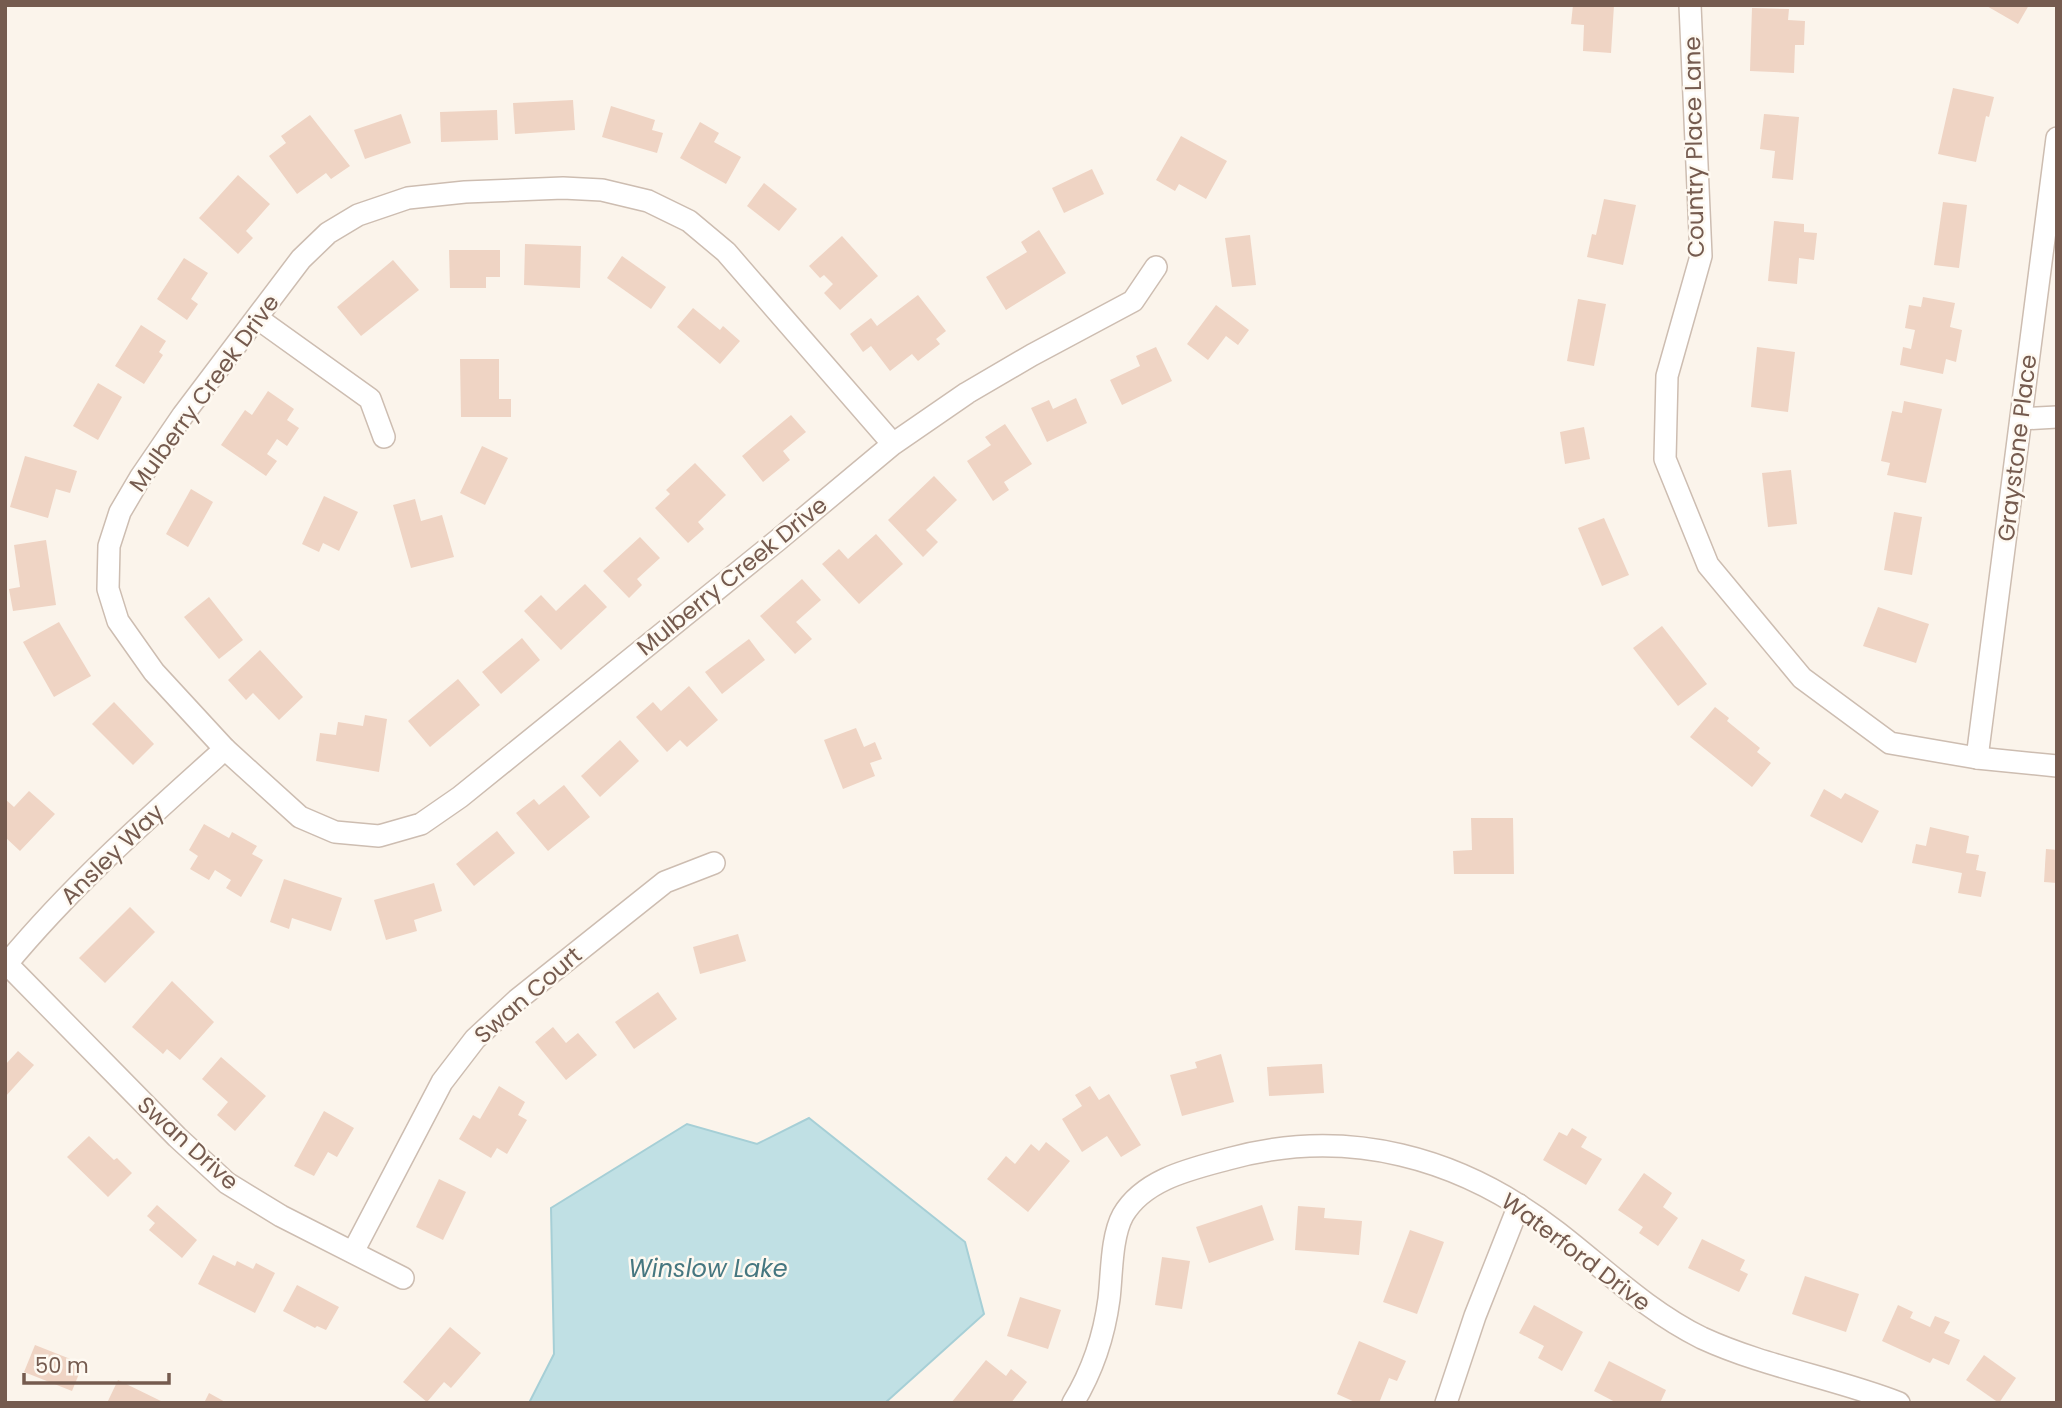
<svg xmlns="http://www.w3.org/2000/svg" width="2062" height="1408" font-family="Poppins,sans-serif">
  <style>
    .water { fill: #c0e0e4; stroke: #a6cfd6; stroke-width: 2 }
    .building { fill: #efd4c4 }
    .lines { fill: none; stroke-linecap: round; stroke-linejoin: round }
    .street-casing { stroke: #cdbdb1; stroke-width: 24 }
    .street { stroke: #fff; stroke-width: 21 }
    .labels { text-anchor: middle; stroke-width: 5; stroke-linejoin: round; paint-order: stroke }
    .street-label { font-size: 23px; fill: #755b4f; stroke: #fef9f1 }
    .water-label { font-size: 24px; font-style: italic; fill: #467780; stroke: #fef9f1 }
  </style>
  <rect width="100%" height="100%" fill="#fbf4eb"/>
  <path class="water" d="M809,1118L965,1242L984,1314L885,1403H529L554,1354L551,1208L687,1124L757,1144Z"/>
  <g class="building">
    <path d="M1573,5H1614L1611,53L1583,51L1584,25L1571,24Z"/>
    <path d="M1985,5H2029L2018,24Z"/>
    <path d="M1752,8L1789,9L1788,20L1805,21L1804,45H1795L1794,73L1750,71Z"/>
    <path d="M1953,88L1994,97L1989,117L1986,116L1976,162L1938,154Z"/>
    <path d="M573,100L575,130L515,134L513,103Z"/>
    <path d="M611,106L655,120L652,130L663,133L657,153L602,137Z"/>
    <path d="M497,110L498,140L441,142L440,112Z"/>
    <path d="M401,114L411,143L365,159L354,130Z"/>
    <path d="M1764,114L1799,117L1793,180L1772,178L1775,151L1760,149Z"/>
    <path d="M310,115L350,166L331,179L326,173L297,194L269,156L286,143L281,136Z"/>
    <path d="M700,122L719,133L714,142L741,157L726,184L680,158Z"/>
    <path d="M1181,136L1227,161L1206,199L1179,184L1175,191L1156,180Z"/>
    <path d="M1092,169L1104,194L1064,213L1052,188Z"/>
    <path d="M238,175L270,204L246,231L253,238L238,254L199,218Z"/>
    <path d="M764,183L797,209L779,231L747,206Z"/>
    <path d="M1604,199L1636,205L1623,265L1587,257L1592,234L1596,235Z"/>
    <path d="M1943,202L1967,205L1959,268L1934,265Z"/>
    <path d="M1774,221L1804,224V232L1817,233L1814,260L1799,258L1797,284L1768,281Z"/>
    <path d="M1039,230L1066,273L1006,310L986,277L1027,252L1021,242Z"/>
    <path d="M1250,235L1256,285L1232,287L1225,238Z"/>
    <path d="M842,236L878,276L840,310L824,293L833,284L824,275L820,278L809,266Z"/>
    <path d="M525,244L581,246L580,288L524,285Z"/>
    <path d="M449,250H500V277H486V288H450Z"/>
    <path d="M622,256L666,287L651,309L607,278Z"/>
    <path d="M184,258L208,273L191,299L198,304L187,320L157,299Z"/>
    <path d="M393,260L419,290L361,336L337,307Z"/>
    <path d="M918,295L946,331L936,339L940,344L918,361L912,354L890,371L871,346L863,352L850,334L871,318L877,326Z"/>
    <path d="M1923,297L1955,303L1950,327L1962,330L1956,362L1946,359L1943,374L1900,365L1903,347L1911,349L1915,330L1905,328L1909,305L1921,307Z"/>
    <path d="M1578,299L1606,304L1594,366L1567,361Z"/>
    <path d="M1216,305L1249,330L1238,345L1226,336L1208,360L1187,344Z"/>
    <path d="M693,308L720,330L723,326L740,341L720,364L677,327Z"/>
    <path d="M141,325L166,341L159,352L163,355L144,384L115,366Z"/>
    <path d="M1156,347L1172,381L1122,405L1110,380L1140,366L1136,356Z"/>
    <path d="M1757,347L1795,352L1788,412L1751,407Z"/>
    <path d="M460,359H499V399H511V417H461Z"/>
    <path d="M98,383L122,397L98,440L73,426Z"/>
    <path d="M268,391L294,409L287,420L299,428L287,446L277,439L267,454L277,461L266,476L221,445L245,410L252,415Z"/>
    <path d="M1076,398L1087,423L1047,442L1031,408L1049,400L1053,409Z"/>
    <path d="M1904,401L1942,409L1926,483L1887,475L1890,463L1881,461L1892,411L1902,413Z"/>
    <path d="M791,415L806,432L783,451L790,460L763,482L742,456Z"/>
    <path d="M1005,424L1032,464L1004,482L1009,490L993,501L967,461L991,445L985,437Z"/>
    <path d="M1584,427L1590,459L1565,464L1560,432Z"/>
    <path d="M482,446L508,458L485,505L460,493Z"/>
    <path d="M25,456L77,471L70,493L56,489L48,518L10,507Z"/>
    <path d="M695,463L726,495L698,522L704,529L688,543L655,508L670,494L666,490Z"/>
    <path d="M1791,470L1797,524L1768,527L1762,473Z"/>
    <path d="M934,476L957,500L926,530L938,542L923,557L888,520Z"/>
    <path d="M191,489L213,502L188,547L166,534Z"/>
    <path d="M324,496L358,512L339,551L323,543L319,552L302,544Z"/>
    <path d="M415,499L421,521L442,515L454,557L411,568L393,505Z"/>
    <path d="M1894,512L1922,517L1912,575L1884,570Z"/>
    <path d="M1604,518L1629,575L1602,586L1578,528Z"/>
    <path d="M876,534L903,564L859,604L822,564L839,549L848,559Z"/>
    <path d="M640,537L660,558L637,579L642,585L629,598L603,571Z"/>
    <path d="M46,540L56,605L13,611L9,589L20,587L14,545Z"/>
    <path d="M802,579L821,600L796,622L812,639L795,654L760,616Z"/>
    <path d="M585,584L607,607L561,650L524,611L541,595L556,611Z"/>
    <path d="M209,597L243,640L219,659L184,617Z"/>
    <path d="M1878,607L1929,624L1916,663L1863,646Z"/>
    <path d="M59,622L91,676L54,697L23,642Z"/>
    <path d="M1662,626L1707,684L1678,706L1633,648Z"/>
    <path d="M522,638L540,660L501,694L482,672Z"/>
    <path d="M749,639L765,660L722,694L705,672Z"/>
    <path d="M260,650L303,697L279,720L253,693L246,700L228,680Z"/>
    <path d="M458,679L480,705L430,747L408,721Z"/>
    <path d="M689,686L718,720L687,747L680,740L667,752L636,717L653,702L661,711Z"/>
    <path d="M114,702L154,744L133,765L92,724Z"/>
    <path d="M1715,707L1729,718L1727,721L1760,748L1757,752L1771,763L1752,787L1690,737Z"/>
    <path d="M365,715L387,719L379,772L316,761L320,733L336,735L338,722L363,726Z"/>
    <path d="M856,728L864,747L875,742L882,759L870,763L875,776L843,789L824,740Z"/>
    <path d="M620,740L639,761L600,797L581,776Z"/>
    <path d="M564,785L590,817L548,851L516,813L534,799L539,805Z"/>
    <path d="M1824,789L1841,799L1845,793L1879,811L1862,843L1810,816Z"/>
    <path d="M29,791L55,814L20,851L5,837V799L14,807Z"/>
    <path d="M1471,818H1513L1514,874H1454L1453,851L1472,850Z"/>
    <path d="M204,824L229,838L232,832L257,846L252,854L263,860L241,897L226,888L231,880L215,870L209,880L190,869L198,856L189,850Z"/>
    <path d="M1930,827L1969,836L1966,853L1979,855L1976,870L1986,872L1981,897L1958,893L1962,873L1912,863L1916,844L1926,846Z"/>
    <path d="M497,831L515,853L474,886L456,864Z"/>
    <path d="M2046,849L2057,850V883L2044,882Z"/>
    <path d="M284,879L342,898L331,931L292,918L289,929L270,922Z"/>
    <path d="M434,883L442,911L414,920L417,931L386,940L374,900Z"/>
    <path d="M130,907L155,932L105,983L79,958Z"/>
    <path d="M738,934L746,961L700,974L693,947Z"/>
    <path d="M172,981L214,1022L180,1060L167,1049L163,1054L132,1027Z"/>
    <path d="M658,992L677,1019L634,1049L615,1022Z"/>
    <path d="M553,1027L566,1043L578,1033L597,1055L566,1080L535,1042Z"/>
    <path d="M18,1051L34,1065L5,1097V1065Z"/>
    <path d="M1221,1054L1234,1102L1182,1116L1170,1075L1197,1068L1195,1062Z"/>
    <path d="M221,1057L266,1096L235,1131L217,1115L228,1102L202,1079Z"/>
    <path d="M1322,1064L1324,1093L1269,1096L1267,1067Z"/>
    <path d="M499,1086L525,1102L518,1115L527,1120L507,1154L497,1148L491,1158L459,1139L473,1115L480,1119Z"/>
    <path d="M1090,1086L1099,1100L1109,1094L1141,1145L1121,1157L1107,1136L1082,1152L1062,1119L1082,1106L1075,1095Z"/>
    <path d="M324,1111L354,1128L337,1157L328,1152L314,1176L294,1166Z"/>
    <path d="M1572,1128L1587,1137L1581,1147L1602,1159L1586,1185L1543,1160L1559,1132L1567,1136Z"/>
    <path d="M89,1136L114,1160L117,1158L132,1173L108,1197L67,1157Z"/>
    <path d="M1046,1142L1070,1161L1028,1212L987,1179L1006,1156L1015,1164L1031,1144L1039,1151Z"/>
    <path d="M1644,1173L1672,1193L1663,1207L1678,1218L1658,1246L1639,1233L1643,1227L1618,1210Z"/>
    <path d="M439,1179L466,1192L443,1240L416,1227Z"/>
    <path d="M157,1205L197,1240L182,1258L149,1230L155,1223L147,1216Z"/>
    <path d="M1262,1205L1274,1240L1209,1263L1196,1227Z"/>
    <path d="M1298,1206L1325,1208L1324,1218L1362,1221L1359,1255L1295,1250Z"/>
    <path d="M1410,1230L1444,1242L1417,1314L1383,1302Z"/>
    <path d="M1702,1239L1745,1260L1740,1270L1748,1274L1739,1292L1688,1268Z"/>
    <path d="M213,1255L235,1266L237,1261L253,1269L256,1263L275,1273L255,1313L198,1284Z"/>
    <path d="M1162,1257L1190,1261L1182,1309L1155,1305Z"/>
    <path d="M1805,1276L1859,1294L1846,1332L1792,1314Z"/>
    <path d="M297,1285L339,1307L326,1330L317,1326L315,1328L283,1311Z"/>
    <path d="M1020,1297L1061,1310L1048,1349L1007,1336Z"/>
    <path d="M1534,1305L1583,1332L1562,1371L1538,1358L1544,1346L1519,1333Z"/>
    <path d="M1898,1305L1913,1312L1910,1318L1930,1327L1935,1316L1950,1322L1944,1333L1960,1340L1949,1365L1933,1358L1930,1363L1882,1341Z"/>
    <path d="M450,1327L481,1353L451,1388L444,1382L427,1402L403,1382Z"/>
    <path d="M1359,1341L1406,1361L1397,1381L1389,1378L1379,1403H1357L1337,1394Z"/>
    <path d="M35,1345L83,1364L72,1391L24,1372Z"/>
    <path d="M1984,1355L2016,1378L1999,1403L1966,1380Z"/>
    <path d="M986,1360L1006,1376L1011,1369L1027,1382L1011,1403H951Z"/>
    <path d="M1609,1361L1666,1390L1660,1403H1617L1594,1391Z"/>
    <path d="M118,1380L165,1403H107Z"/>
    <path d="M209,1393L227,1403H204Z"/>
  </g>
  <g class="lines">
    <g class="street-casing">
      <g id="street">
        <path d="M1690,5L1701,256L1667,376L1665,459L1708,565L1802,678L1890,743L1977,758L2057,766"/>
        <path d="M257,318L370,399L384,437"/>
        <path d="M2021,419L2057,417"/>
        <path d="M893,444L726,252L689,221L648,201L602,190L563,188L465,192L408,198L358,215L328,233L301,259L183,415L140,478L120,512L109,546L108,589L118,621L154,672L225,749L300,817L335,832L379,836L421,824L460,797L778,540L893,444L967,393L1032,355L1133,301L1156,267"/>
        <path d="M1977,758L2057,138"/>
        <path d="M7,964L177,1137L227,1183L281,1216L403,1278"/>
        <path d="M5,966C71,886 148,818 225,749"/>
        <path d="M353,1252L442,1082L475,1039L517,1000L665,882L714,863"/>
        <path d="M1073,1403C1093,1370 1104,1337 1109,1299C1112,1274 1111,1237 1123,1215C1144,1179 1191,1169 1228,1159C1347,1126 1461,1157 1557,1232C1605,1269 1647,1311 1702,1338C1765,1367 1835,1378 1899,1403"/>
        <path d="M1446,1403L1475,1316L1519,1205"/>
      </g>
    </g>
    <use href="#street" class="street"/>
  </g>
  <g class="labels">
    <g class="street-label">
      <text transform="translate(1694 147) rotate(-91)" y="8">Country Place Lane</text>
      <text transform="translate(204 393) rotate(-54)" y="8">Mulberry Creek Drive</text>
      <text transform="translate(2017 448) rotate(-83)" y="8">Graystone Place</text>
      <text transform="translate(732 576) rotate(-39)" y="8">Mulberry Creek Drive</text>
      <text transform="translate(112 854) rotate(-44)" y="8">Ansley Way</text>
      <text transform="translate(528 995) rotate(-41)" y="8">Swan Court</text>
      <text transform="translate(188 1143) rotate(42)" y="8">Swan Drive</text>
      <text transform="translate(1576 1252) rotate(37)" y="8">Waterford Drive</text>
    </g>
    <g class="water-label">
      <text x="708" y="1277">Winslow Lake</text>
    </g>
  </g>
  <rect width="2062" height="1408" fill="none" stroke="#755b4f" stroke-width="14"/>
  <path d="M24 1373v10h145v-10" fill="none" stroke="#755b4f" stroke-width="3.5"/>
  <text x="35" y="1373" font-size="21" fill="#755b4f" stroke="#fef9f1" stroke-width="5" paint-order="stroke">50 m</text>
</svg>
